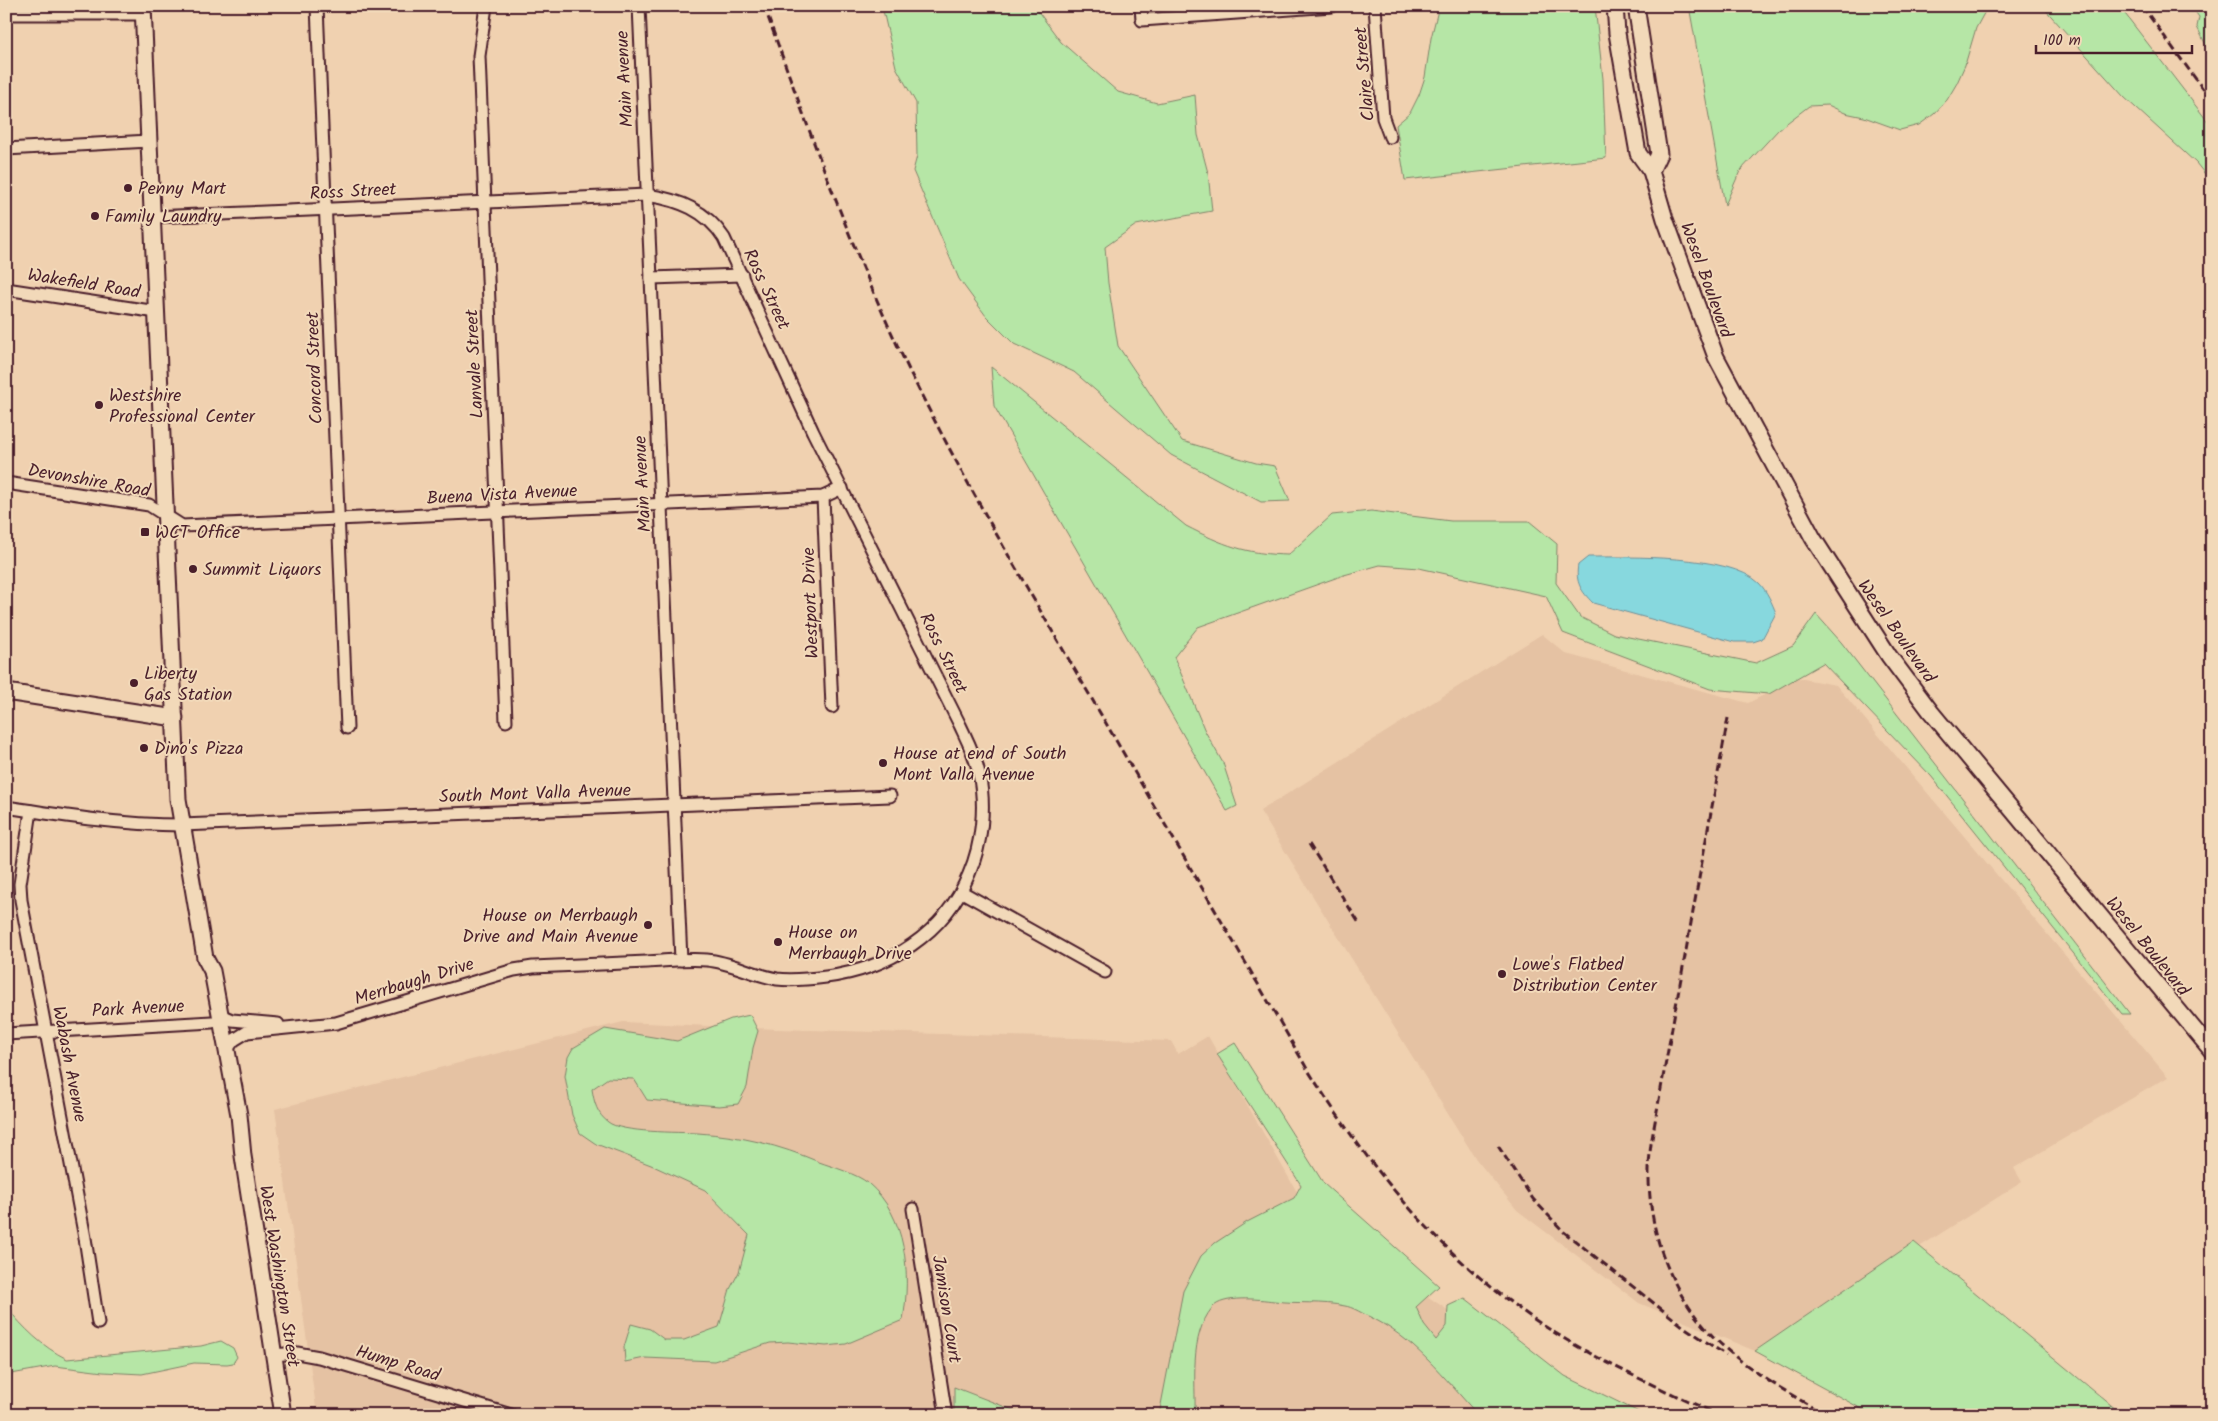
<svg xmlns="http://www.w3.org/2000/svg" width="2218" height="1421" font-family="Kalam,sans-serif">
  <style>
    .built { fill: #e5c2a3 }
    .green { fill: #b6e6a6; stroke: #808268 }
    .water { fill: #87d8de; stroke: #6f8e96 }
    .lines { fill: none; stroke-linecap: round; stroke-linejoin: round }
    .street-casing { stroke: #4a1f2b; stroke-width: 15 }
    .secondary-casing { stroke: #4a1f2b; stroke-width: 19 }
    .street { stroke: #f2d9b9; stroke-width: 11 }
    .secondary { stroke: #f2d9b9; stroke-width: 15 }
    .rail { stroke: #4a1f2b; stroke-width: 3; stroke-dasharray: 8 4; stroke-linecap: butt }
    .poi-dot { fill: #4a1f2b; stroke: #f2d9b9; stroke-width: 2 }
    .labels { text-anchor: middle; stroke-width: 4; stroke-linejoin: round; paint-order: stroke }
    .street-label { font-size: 18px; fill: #4a1f2b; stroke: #f2d9b9 }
    .poi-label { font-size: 18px; fill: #4a1f2b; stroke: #f2d9b9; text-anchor: start }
  </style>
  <rect width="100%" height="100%" fill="#f0d1b0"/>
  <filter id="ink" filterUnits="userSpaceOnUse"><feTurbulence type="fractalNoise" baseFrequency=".02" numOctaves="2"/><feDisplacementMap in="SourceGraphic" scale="10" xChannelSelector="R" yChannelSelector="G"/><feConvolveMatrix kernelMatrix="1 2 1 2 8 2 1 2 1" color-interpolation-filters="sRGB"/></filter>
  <g filter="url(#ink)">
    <g class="built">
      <path d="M1542,634L1566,654L1748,703L1798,678L1836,685L2168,1077L2014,1168L2022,1182L1755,1351L1639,1303L1517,1210L1476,1159L1260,811Z"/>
      <path d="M623,1022L778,1029L1171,1041L1178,1054L1208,1036L1313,1220L1605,1415H317L275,1109Z"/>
    </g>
    <g class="green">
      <path d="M882,6H1034L1061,42L1118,92L1157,103L1195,95L1198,135L1208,173L1212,211L1136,225L1105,247L1108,283L1118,346L1182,441L1256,463L1275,466L1290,501L1261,502L1171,455L1074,372L1014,344L986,316L959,279L913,171L917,156L916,103L896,67Z"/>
      <path d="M1439,6H1595L1603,79L1606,158L1405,180L1396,125L1410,113L1419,95L1425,77L1431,38Z"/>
      <path d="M1689,6H1988L1976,28L1965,65L1957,83L1947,100L1934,114L1919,125L1900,130L1864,117L1845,113L1828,105L1809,106L1779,129L1740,171L1725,205Z"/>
      <path d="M2042,6H2119L2212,127V183L2196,163L2124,97Z"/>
      <path d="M2191,6H2212V44L2207,47L2197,27L2199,17Z"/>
      <path d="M991,367L1186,526C1223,545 1246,554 1288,555L1332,515L1371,511L1451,521H1529L1557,544L1556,583L1580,617L1614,634L1756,663L1793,646L1816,614L1841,642L2130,1014H2122L1931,776L1823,663L1769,694L1710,689L1563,633L1546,596L1419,568L1380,565L1344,575L1198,627L1174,657L1205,731L1223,763L1237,806L1227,811L994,406Z"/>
      <path d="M750,1015L758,1031L753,1048L747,1087L738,1104L719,1106L647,1100L634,1079L608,1078L592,1089C594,1102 597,1114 608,1122C621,1133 679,1132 698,1133C742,1136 779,1145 819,1162C833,1167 857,1174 868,1183C907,1216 911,1274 903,1320L846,1344L826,1346L788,1342L770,1343L714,1361L645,1358L625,1362L624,1347L631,1324L650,1329L665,1340H684L719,1327L730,1289L739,1272L749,1235L705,1190L651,1165L596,1144L580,1133L572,1115L565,1076L568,1057L573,1048L605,1029L677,1041L731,1019Z"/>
      <path d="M1235,1043L1324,1184L1439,1286L1416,1307L1424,1325L1436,1340L1447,1326L1448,1306L1465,1298L1565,1376L1645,1415H1478C1444,1378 1413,1336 1366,1315C1360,1312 1352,1307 1345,1306C1322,1301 1297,1304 1274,1301C1258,1299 1223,1295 1212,1308C1189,1337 1196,1380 1195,1415H1159L1183,1291L1201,1256L1215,1243L1247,1222L1294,1198L1301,1185L1217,1054Z"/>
      <path d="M1914,1242L2123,1415H1873L1755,1351Z"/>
      <path d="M6,1307C25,1329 41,1346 67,1359L201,1346L221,1341L233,1348L237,1357L233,1363L227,1364L194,1363L142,1374L103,1372L55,1366L6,1375Z"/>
      <path d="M954,1387L1026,1415H954Z"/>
    </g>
    <path class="water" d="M1588,557C1629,557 1729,554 1759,583C1767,591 1772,603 1776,613L1762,639L1753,642H1734L1593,603C1581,591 1575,582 1578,565Z"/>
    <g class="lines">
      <g class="street-casing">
        <g id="street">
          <path d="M317,6L347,728"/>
          <path d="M486,6L479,56L506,721"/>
          <path d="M639,6L681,960"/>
          <path d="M1141,6L1142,20L1332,6"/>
          <path d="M1375,6L1383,118L1390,137"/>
          <path d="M6,14H144"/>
          <path d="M6,149L149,141"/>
          <path d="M153,217L647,195C679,200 706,210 724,238L813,432L960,725C967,740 976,757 979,774C986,806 982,844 969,874C945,934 888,969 826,977C810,979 793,981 777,979C753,975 731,962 707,960C688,958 667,961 647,962C609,964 571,965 533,967L514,970L336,1023L247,1032L234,1040L227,1049"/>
          <path d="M651,278L742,275"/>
          <path d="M6,289L157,312"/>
          <path d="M6,483L149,505L182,526L823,497L842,488"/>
          <path d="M823,497L832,707"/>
          <path d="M6,807C64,816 123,825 182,825L890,796"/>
          <path d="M31,811L20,884L21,900L85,1238L98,1323"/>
          <path d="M962,892L1105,972"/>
          <path d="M220,1015L232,1020L278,1024"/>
          <path d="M6,1034L212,1022"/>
          <path d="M913,1209L946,1415"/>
          <path d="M273,1355L297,1353L319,1357L511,1415"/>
        </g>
      </g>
      <g class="secondary-casing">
        <g id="secondary">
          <path d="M143,6L178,799L205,958L212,971L239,1115L243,1156L283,1415"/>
          <path d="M1615,6L1617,33L1638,153L1651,171L1665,219L1716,357L1813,538L1889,656L1931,712L2212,1051"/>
          <path d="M1636,6L1659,154L1651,171"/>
          <path d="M6,692L175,718"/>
        </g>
      </g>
      <use href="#street" class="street"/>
      <use href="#secondary" class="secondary"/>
      <g class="rail">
        <path d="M764,6C809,130 853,255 911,374C965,483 1027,588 1089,694C1161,818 1234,942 1306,1067C1376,1179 1455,1274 1570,1342C1618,1370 1668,1392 1719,1415"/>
        <path d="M2142,6L2212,101"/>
        <path d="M1728,718L1651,1144C1641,1219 1668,1297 1724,1347C1739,1361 1757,1372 1773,1384"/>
        <path d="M1309,844L1359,923"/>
        <path d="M1498,1146L1533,1199L1564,1232L1684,1327L1726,1355"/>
        <path d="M1769,1381L1825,1415"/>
      </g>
    </g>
  </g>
  <g class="poi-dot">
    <circle cx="128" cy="188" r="5"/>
    <circle cx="95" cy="216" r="5"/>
    <circle cx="99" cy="405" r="5"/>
    <rect x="140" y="527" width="10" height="10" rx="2.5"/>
    <circle cx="193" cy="569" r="5"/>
    <circle cx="134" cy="683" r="5"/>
    <circle cx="144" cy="748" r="5"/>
    <circle cx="883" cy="763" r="5"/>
    <circle cx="648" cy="925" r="5"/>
    <circle cx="778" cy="942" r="5"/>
    <circle cx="1502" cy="974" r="5"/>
  </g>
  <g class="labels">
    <g class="street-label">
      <text transform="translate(1364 74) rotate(-95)" y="6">Claire Street</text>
      <text transform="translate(624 79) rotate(-93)" y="6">Main Avenue</text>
      <text transform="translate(353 191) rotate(-3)" y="6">Ross Street</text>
      <text transform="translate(1707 280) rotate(70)" y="6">Wesel Boulevard</text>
      <text transform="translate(84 283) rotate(9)" y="6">Wakefield Road</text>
      <text transform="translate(767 289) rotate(65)" y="6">Ross Street</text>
      <text transform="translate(474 364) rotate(-93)" y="6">Lanvale Street</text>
      <text transform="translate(314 368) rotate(-92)" y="6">Concord Street</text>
      <text transform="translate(89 480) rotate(10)" y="6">Devonshire Road</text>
      <text transform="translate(642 484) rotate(-93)" y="6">Main Avenue</text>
      <text transform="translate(502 494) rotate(-3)" y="6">Buena Vista Avenue</text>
      <text transform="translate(810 603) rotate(-92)" y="6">Westport Drive</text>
      <text transform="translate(1897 631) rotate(55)" y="6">Wesel Boulevard</text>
      <text transform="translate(944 653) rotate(64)" y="6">Ross Street</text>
      <text transform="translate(535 793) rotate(-2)" y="6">South Mont Valla Avenue</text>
      <text transform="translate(2148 946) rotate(51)" y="6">Wesel Boulevard</text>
      <text transform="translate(414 981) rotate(-17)" y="6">Merrbaugh Drive</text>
      <text transform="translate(138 1008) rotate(-3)" y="6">Park Avenue</text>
      <text transform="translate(70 1064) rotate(79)" y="6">Wabash Avenue</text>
      <text transform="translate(280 1276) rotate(81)" y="6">West Washington Street</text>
      <text transform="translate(947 1309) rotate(81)" y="6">Jamison Court</text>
      <text transform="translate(398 1363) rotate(17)" y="6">Hump Road</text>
    </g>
    <g class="poi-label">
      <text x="138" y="194">Penny Mart</text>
      <text x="105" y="222">Family Laundry</text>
      <text x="109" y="401">Westshire<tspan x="109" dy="21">Professional Center</tspan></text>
      <text x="155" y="538">WCT Office</text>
      <text x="203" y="575">Summit Liquors</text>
      <text x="144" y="679">Liberty<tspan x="144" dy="21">Gas Station</tspan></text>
      <text x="154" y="754">Dino's Pizza</text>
      <text x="893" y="759">House at end of South<tspan x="893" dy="21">Mont Valla Avenue</tspan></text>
      <text x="638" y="921" text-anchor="end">House on Merrbaugh<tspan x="638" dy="21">Drive and Main Avenue</tspan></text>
      <text x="788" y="938">House on<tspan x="788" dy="21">Merrbaugh Drive</tspan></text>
      <text x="1512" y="970">Lowe's Flatbed<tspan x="1512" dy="21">Distribution Center</tspan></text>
    </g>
  </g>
  <rect width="2218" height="1421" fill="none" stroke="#f2d9b9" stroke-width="25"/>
  <rect x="12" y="12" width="2193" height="1396" fill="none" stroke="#4a1f2b" stroke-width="2" filter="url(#ink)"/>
  <path d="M2036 45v8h156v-8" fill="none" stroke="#4a1f2b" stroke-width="2.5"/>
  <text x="2043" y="45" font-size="15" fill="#4a1f2b" stroke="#f2d9b9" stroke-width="4" paint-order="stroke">100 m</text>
</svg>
